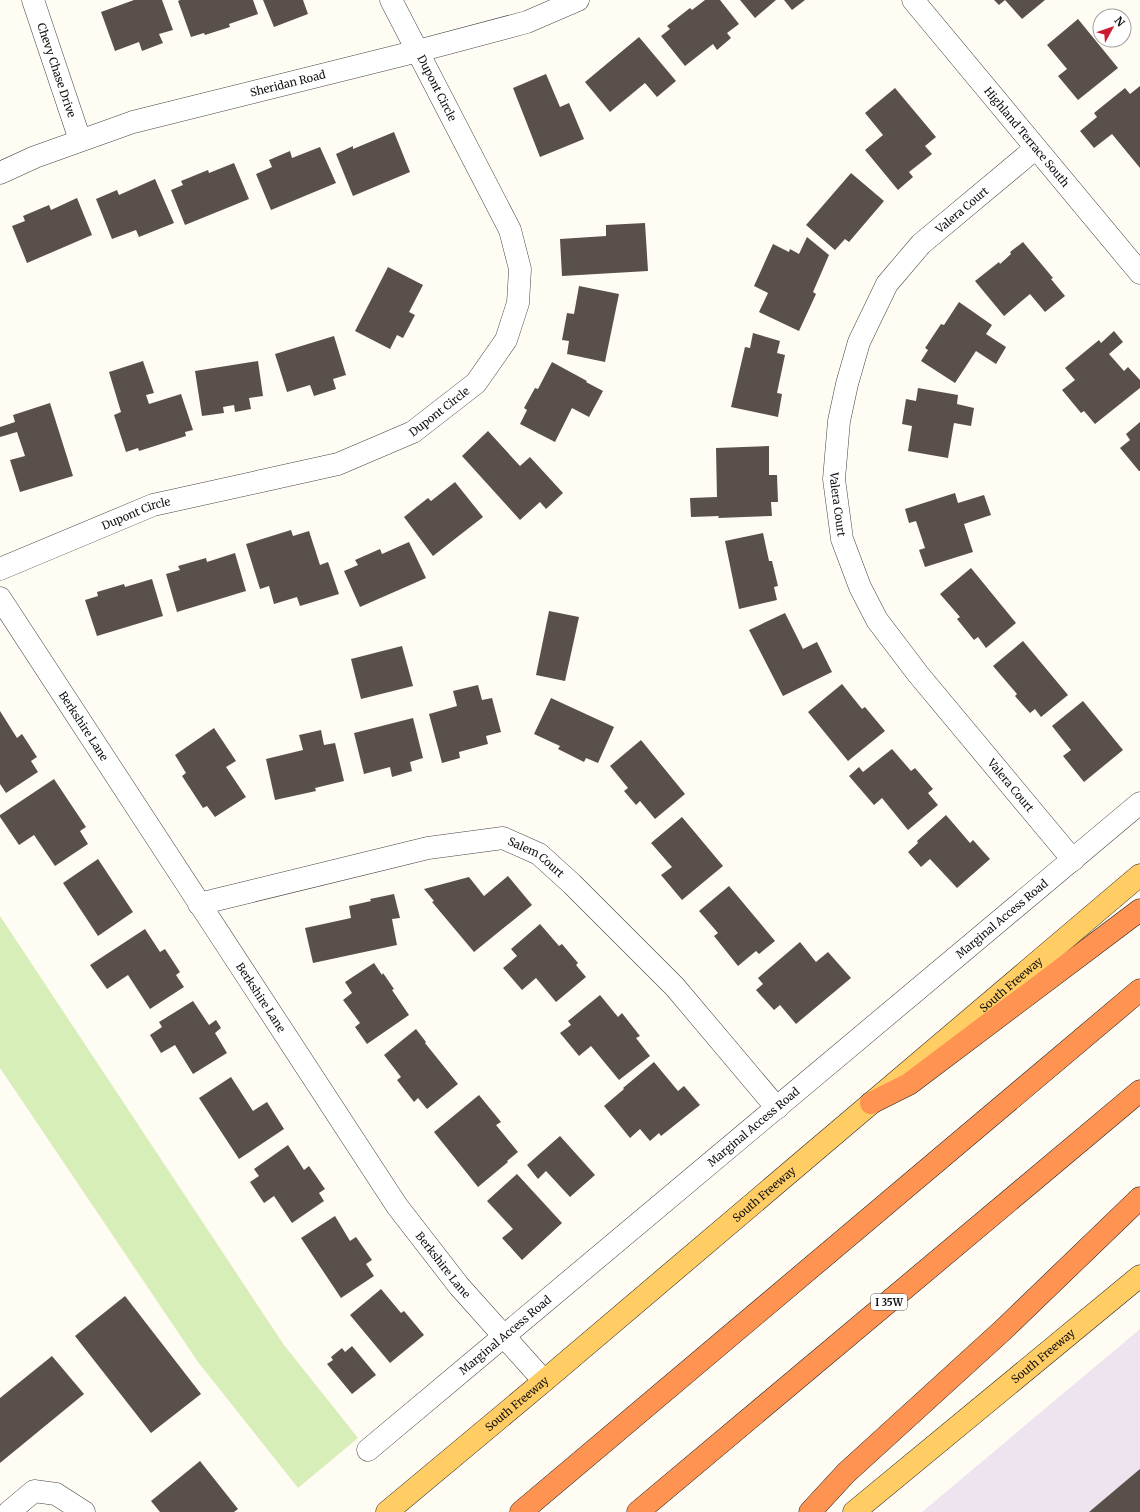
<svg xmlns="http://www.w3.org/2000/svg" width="1140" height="1512" font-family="Merriweather,serif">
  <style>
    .industrial { fill: #ede4ef }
    .green { fill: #d8eeb8 }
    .building { fill: #5a504b }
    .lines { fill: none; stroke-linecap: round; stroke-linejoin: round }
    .minor-casing { stroke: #434343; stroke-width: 23 }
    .major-casing { stroke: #212121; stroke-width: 23 }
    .highway-casing { stroke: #212121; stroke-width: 23 }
    .minor { stroke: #fff; stroke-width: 22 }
    .major { stroke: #ffcd63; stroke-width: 22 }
    .highway { stroke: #ff9351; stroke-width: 22 }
    .labels { text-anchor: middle; stroke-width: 4; stroke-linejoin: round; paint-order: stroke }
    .shield { fill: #fff; stroke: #585858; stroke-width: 1 }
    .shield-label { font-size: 10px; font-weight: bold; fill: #101010 }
    .street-label { font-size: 11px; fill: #101010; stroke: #fff }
  </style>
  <rect width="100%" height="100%" fill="#fffcf3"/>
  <path class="industrial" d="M1140,1329V1512H922Z"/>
  <path class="green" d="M0,916L284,1345L358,1438L298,1488L198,1362L0,1068Z"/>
  <g class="building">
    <path d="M134,0H162L173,30L159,34L163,43L142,51L139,42L115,51L101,12Z"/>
    <path d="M180,0H253L258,14L229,24L230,27L205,35L204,33L191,37L178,1Z"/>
    <path d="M263,0H303L308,14L274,27Z"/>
    <path d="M705,0H720L739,24L727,33L731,38L717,50L713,44L685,66L661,36L670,29L667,26L690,8L692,10Z"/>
    <path d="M740,0H776L755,18Z"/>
    <path d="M784,0H805L792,10Z"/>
    <path d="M994,0H1005L999,5Z"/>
    <path d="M1005,0H1045L1022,19Z"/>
    <path d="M1078,19L1118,68L1078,100L1058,76L1067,69L1047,45Z"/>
    <path d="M639,37L676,81L657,97L645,83L610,112L585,82Z"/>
    <path d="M546,74L560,107L569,103L584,139L540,157L513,88Z"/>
    <path d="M1140,86V168L1112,134L1094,148L1080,131L1097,117L1094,113L1125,88L1130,94Z"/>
    <path d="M895,88L936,137L925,146L932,154L909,172L913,177L898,190L865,150L883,135L865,113Z"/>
    <path d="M394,132L410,172L353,196L336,154L353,146V149Z"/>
    <path d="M320,147L336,183L271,210L256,174L272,167L269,160L290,151L292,158Z"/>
    <path d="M234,163L249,199L185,225L171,190L183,185L181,181L208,170L209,173Z"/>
    <path d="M851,173L884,201L849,242L845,239L835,250L806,225Z"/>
    <path d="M155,179L174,223L139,237L136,230L112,239L96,199L117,190L119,195Z"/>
    <path d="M77,198L92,235L27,263L12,226L25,221L23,216L49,205L51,210Z"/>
    <path d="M645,223L648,271L562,276L560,239L606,236V225Z"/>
    <path d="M807,237L829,255L813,292L816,294L799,331L759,312L768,293L754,286L773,244L789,252L790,249L799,254Z"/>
    <path d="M1023,242L1053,278L1051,279L1065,296L1045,312L1030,294L1004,316L975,281L999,262L1000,264L1011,254L1010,252Z"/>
    <path d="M388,267L423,285L409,312L415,315L403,338L397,335L390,349L355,331Z"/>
    <path d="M579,286L619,294L605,362L567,354L569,341L562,340L567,313L574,314Z"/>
    <path d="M959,302L992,325L986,334L1006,347L996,364L976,351L955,383L921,361L928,350L925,348L941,324L944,325Z"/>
    <path d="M1114,331L1123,342L1109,354L1124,371L1128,367L1140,380V388L1095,424L1084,411L1081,413L1062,390L1075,380L1065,368L1099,340L1101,343Z"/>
    <path d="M753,333L780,341L777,353L785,355L777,393L782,394L778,417L731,407L745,347L750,348Z"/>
    <path d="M334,336L346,375L333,379L336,389L314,396L310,385L287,392L275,354Z"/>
    <path d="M143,361L154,393L146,395L149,404L181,394L193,430L185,432L186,436L139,451L138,448L126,452L114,415L121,412L109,372Z"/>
    <path d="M258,361L263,396L249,398L251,409L235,412L234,405L223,407L224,413L202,416L195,371Z"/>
    <path d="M552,362L587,381L586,382L603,391L589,417L572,408L555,442L520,424L527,410L524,408L535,388L538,389Z"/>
    <path d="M918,388L958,395L957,404L974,408L971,426L954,423L948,458L908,451L912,426L902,424L906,399L916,401Z"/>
    <path d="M50,403L73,476L20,492L10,460L25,456L17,432L0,437V427L15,422L13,415Z"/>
    <path d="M1140,422V471H1139L1120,448L1130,440L1126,434Z"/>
    <path d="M488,431L520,466L530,457L563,493L546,509L540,502L520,520L462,456Z"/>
    <path d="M769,446V475H777L778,502H771L772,516L718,518L719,516L691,517L690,498L717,497L716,448Z"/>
    <path d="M455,482L483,517L433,556L404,517L428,498L431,501Z"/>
    <path d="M955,493L958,503L984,495L991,515L964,524L973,552L925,567L919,550L925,548L916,521L909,523L905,509Z"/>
    <path d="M291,530L293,536L309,531L320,565L328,562L339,594L300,606L297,597L274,604L269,586L260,589L246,544Z"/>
    <path d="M763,533L769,561H772L778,586L774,587L777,600L739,609L725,541Z"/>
    <path d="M409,542L426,578L360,607L344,571L358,565L355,560L380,549L382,554Z"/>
    <path d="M235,553L246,591L177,612L166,574L180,570L178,566L206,558L207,562Z"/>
    <path d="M971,568L1016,623L986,648L978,637L974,640L957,619L960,617L940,594Z"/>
    <path d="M152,579L163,616L97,636L85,600L98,596L97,592L124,584L125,587Z"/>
    <path d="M549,611L579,617L565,681L536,675Z"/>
    <path d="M785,613L803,649L817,642L832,672L783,696L749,630Z"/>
    <path d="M1023,641L1068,695L1041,717L1035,709L1030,713L1015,696L1017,694L993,666Z"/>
    <path d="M402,646L413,686L361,699L351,659Z"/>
    <path d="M842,684L862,709L865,707L885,731L848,761L808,712Z"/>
    <path d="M478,685L482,700L492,698L501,732L486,736L488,744L459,752L460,758L442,763L429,714L457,706L453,691Z"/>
    <path d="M551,698L614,727L598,763L586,758L584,762L558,749L560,746L534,734Z"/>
    <path d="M1083,701L1123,750L1084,782L1063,756L1071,750L1052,726Z"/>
    <path d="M0,711L17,738L22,734L37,757L31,761L38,772L6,793L0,784Z"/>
    <path d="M413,718L423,758L410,762L412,771L392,777L390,767L364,774L354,733Z"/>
    <path d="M214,728L236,761L226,767L246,797L215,817L207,806L203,808L182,776L186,773L175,755Z"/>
    <path d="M321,730L324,745L335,743L344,781L315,788L316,791L275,800L266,759L303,750L299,735Z"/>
    <path d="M641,740L685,794L655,819L640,801L636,805L624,791L628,788L610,766Z"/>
    <path d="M892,749L911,771L915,768L933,789L928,793L938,805L908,830L882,798L874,805L849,776L859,767L863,772Z"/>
    <path d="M54,779L86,827L80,831L88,844L55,866L34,835L19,845L0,817V815Z"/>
    <path d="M946,815L970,843L973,840L990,859L957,888L930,859L921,867L908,852L918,843L917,841Z"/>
    <path d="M682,817L723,866L682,900L661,875L672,867L651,843Z"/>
    <path d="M98,859L133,912L98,936L63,883Z"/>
    <path d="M508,876L532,905L474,952L432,902L434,901L424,889L469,877L484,896Z"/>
    <path d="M729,886L775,941L759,954L756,951L738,966L714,936L718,933L699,911Z"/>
    <path d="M394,894L400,918L392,919L397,945L313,963L305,928L351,918L349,906L371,901L370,899Z"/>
    <path d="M540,924L559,946L562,944L578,963L576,965L586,977L556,1002L536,978L522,990L503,968L517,956L511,949Z"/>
    <path d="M145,929L160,952L165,949L180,972L176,975L184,987L150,1009L128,975L107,989L90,965Z"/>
    <path d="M800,942L816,962L828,952L851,978L796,1024L780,1005L774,1010L756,990L763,984L758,978Z"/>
    <path d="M374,963L382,975L383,973L394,989L392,990L409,1015L367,1044L355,1027L360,1023L343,1000L352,993L345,982Z"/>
    <path d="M600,995L618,1017L622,1013L640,1036L636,1038L650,1056L619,1080L591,1046L579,1056L560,1033L571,1025L568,1021Z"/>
    <path d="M193,1001L209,1025L216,1020L221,1028L215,1033L227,1053L193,1074L175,1045L161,1053L150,1035L162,1027L159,1022Z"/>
    <path d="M416,1029L426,1042L425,1043L458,1084L427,1109L418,1098L414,1102L397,1080L401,1077L384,1055Z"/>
    <path d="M654,1062L678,1091L684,1086L700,1105L661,1136L659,1133L650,1141L640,1129L630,1138L604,1106L624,1089L623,1088Z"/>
    <path d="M231,1077L253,1111L267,1102L284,1129L239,1159L199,1098Z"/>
    <path d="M479,1095L501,1122L496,1125L518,1152L507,1161L508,1162L478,1187L434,1132Z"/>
    <path d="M560,1136L595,1175L570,1197L546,1171L538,1179L527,1165Z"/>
    <path d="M288,1145L304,1170L309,1166L325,1189L319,1193L324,1201L292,1223L274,1196L264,1203L250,1182L259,1176L254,1169Z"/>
    <path d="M517,1174L562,1223L522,1260L502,1238L513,1229L487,1201Z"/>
    <path d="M335,1216L350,1241L356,1237L372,1260L366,1264L374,1276L341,1298L301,1238Z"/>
    <path d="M381,1289L401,1313L404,1311L424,1335L390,1363L350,1315Z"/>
    <path d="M125,1296L201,1394L151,1433L75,1336Z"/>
    <path d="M352,1346L376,1375L352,1394L327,1364L333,1360L331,1357L342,1348L345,1352Z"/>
    <path d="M52,1356L84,1394L0,1463V1398Z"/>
    <path d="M200,1461L238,1509L234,1512H160L151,1501Z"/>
    <path d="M1140,1469V1512H1089Z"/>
  </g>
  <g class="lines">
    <g class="minor-casing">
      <g id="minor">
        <path id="s1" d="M33,0L80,140"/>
        <path id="s2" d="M913,0L1140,273"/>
        <path id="s3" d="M1036,148L921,244L887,284L859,342L847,384L839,421L834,479L842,539L860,587L877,620L918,674L1073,860"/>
        <path id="s4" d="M0,173L35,157L133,122L418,51L527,22L578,0"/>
        <path id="s5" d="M0,569L153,505L338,464L413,432L476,383L506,340L518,303L520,269L510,230L391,0"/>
        <path id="s6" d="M0,598L397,1206L459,1286L544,1381"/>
        <path id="s7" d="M199,904L428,848L503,838L539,854L572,884L675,987L777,1108"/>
        <path id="s8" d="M368,1450L1140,803"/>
        <path d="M9,1512L34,1491L56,1494L84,1512"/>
      </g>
    </g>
    <g class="major-casing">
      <g id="major">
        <path id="s9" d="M387,1512L544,1381L1140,875"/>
        <path id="s10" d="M854,1512L1140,1276"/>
      </g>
    </g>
    <g class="highway-casing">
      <g id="highway">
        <path d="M871,1103L909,1084L1140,910"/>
        <path d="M521,1512L1140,990"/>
        <path d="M638,1512L1140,1091"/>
        <path d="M810,1512L846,1473L1003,1330L1140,1198"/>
      </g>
    </g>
    <use href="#minor" class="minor"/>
    <use href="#major" class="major"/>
    <use href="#highway" class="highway"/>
  </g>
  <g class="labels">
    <rect class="shield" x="871" y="1294" width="36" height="16" rx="3"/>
    <g class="shield-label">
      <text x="889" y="1306">I 35W</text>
    </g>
    <g class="street-label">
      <text dy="4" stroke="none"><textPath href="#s1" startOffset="74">Chevy Chase Drive</textPath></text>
      <text dy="4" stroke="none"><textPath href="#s4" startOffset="302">Sheridan Road</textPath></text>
      <text transform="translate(437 88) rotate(63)" y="4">Dupont Circle</text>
      <text dy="4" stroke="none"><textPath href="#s2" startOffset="178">Highland Terrace South</textPath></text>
      <text transform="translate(962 210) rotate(-40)" y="4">Valera Court</text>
      <text dy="4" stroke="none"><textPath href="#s5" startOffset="470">Dupont Circle</textPath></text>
      <text dy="4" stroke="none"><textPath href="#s3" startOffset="432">Valera Court</textPath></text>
      <text dy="4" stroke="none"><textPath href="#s5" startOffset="147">Dupont Circle</textPath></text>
      <text dy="4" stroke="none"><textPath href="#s6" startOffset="153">Berkshire Lane</textPath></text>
      <text dy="4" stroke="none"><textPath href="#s3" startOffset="768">Valera Court</textPath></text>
      <text dy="4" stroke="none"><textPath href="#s7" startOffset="350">Salem Court</textPath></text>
      <text dy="4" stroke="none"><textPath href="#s8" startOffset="827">Marginal Access Road</textPath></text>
      <text dy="4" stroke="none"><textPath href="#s9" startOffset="817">South Freeway</textPath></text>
      <text dy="4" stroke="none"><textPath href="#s6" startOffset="477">Berkshire Lane</textPath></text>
      <text dy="4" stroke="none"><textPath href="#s8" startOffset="503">Marginal Access Road</textPath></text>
      <text dy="4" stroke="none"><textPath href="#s9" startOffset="493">South Freeway</textPath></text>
      <text dy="4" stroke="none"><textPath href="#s6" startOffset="801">Berkshire Lane</textPath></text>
      <text dy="4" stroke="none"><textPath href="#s8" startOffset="179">Marginal Access Road</textPath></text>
      <text dy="4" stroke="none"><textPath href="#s10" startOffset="245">South Freeway</textPath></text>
      <text dy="4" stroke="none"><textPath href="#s9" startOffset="169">South Freeway</textPath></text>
    </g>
  </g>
  <g transform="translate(1112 28) rotate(50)"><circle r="19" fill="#ffffff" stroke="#9f9f9f"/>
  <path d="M0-3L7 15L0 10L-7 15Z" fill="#ce1a30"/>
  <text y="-6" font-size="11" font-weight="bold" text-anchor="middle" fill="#101010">N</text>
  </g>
</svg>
